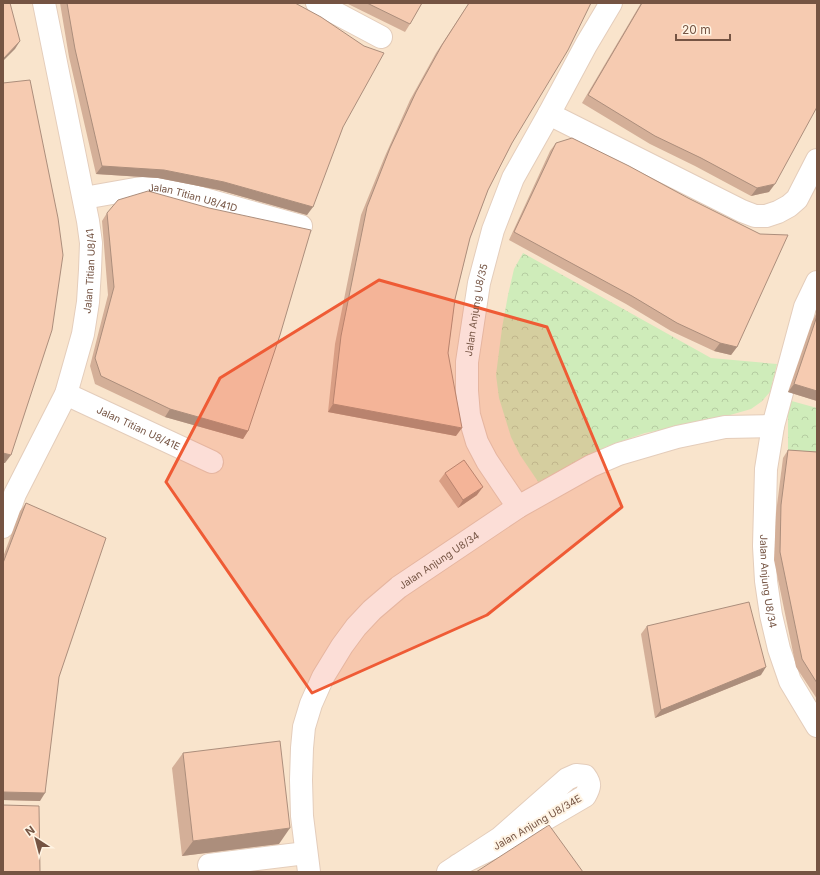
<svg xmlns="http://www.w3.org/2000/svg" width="820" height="875" font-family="Inter,sans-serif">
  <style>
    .residential { fill: #f9e4cc }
    .park { fill: url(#park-crowns) }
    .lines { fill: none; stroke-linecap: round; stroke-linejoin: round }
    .minor-casing { stroke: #e4cdbb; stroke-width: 24 }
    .minor { stroke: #fff; stroke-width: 22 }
    .wall { fill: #d4af98 }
    .shaded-wall { fill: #ac8e7c }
    .building { fill: #f6cbb1; stroke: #ac8e7c }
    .marked { fill: #ef5b35; fill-opacity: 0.2; stroke: #ef5b35; stroke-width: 3; stroke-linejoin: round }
    .labels { text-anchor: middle; stroke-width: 4; stroke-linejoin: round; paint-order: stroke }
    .street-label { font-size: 10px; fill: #755443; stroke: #fff4e4 }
  </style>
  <defs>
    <pattern id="park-crowns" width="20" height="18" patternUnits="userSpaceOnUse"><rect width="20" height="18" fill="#cfecba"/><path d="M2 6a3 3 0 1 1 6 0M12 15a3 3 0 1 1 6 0" fill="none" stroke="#b5cca1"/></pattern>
  </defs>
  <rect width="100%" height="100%" fill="#fef0dc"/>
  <rect class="residential" x="3" y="3" width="814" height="869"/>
  <g class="park">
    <path d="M523,253L711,358L777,364L770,392L761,402L751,409L706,422L645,433L605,447L541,486L520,455L511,437L499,398L496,375L502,328L508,295L514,269Z"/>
    <path d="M788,400L817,408V456L788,454Z"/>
  </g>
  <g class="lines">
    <g class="minor-casing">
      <g id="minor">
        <path d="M317,3L381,37"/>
        <path d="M549,114L742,211L755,216H766L778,212L789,206L797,199L817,160"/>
        <path id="s1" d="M84,198L135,189L155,187L169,189L301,226"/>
        <path id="s2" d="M817,282L805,307L773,426L766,469L764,546L766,581L771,615L779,649L790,681L817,726"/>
        <path id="s3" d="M66,394L212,462"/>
        <path id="s4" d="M518,507L487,461L477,442L469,415L467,391V362L479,283L493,230L513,178L549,114L586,45L611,3"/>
        <path id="s5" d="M3,527L15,494L66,394L83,334L88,302L90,270L91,243L88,221L44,3"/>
        <path d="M209,865L306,853"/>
        <path id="s6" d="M309,872L302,816L301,780L302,748L304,727L311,704L323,677L342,646L356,627L372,610L399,587L518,507L591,466L619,454L677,437L725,427L773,426"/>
        <path d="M448,872L500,838L567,779L576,775L585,776C591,784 590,787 585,796L513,838L458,865"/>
      </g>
    </g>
    <use href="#minor" class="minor"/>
  </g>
  <g class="wall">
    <path d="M60,3H295L343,127L307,215L219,190L158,178L96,174L69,57Z"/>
    <path d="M346,3H422L410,24L405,32Z"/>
    <path d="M469,3H591L512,143L488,190L470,238L455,299L448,353L456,436L328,412L335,344L361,215L385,156L410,100L436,53Z"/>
    <path d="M641,3H817L769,192L751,196L695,166L650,144L582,103Z"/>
    <path d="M556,143L737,347L731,355L714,351L671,331L626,304L509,240L550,151Z"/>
    <path d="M107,213L248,431L243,439L165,417L95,384L90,366L108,295L102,221Z"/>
    <path d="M817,312V401L788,392L812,322Z"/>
    <path d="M788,450L817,452V699L796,667L774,560L776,513L783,458Z"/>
    <path d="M445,473L477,495L458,508L439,481Z"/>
    <path d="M26,503L59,677L40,801L3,800V557L20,511Z"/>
    <path d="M647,626L761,675L655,718L641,634Z"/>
    <path d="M183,753L279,844L182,856L172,768Z"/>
  </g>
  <g class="shaded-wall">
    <path d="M20,41L15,49L3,61V59Z"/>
    <path d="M102,166L164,170L224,182L313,207L307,215L219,190L158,178L96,174Z"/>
    <path d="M775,184L769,192L751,196L757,188Z"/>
    <path d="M720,343L737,347L731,355L714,351Z"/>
    <path d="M794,384L817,391V401L788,392Z"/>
    <path d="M333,404L462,428L456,436L328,412Z"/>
    <path d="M170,409L248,431L243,439L165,417Z"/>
    <path d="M3,453L11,455L5,463H3Z"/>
    <path d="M483,487L477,495L458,508L463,500Z"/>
    <path d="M766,667L761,675L655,718L661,710Z"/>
    <path d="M3,792L45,793L40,801L3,800Z"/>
    <path d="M290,828L279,844L182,856L193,841Z"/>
  </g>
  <g class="building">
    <path d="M3,3H10L20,41L3,59Z"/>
    <path d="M67,3H295L321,17L364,46L384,53L343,127L313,207L224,182L164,170L102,166L75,49Z"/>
    <path d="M367,3H422L410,24Z"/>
    <path d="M469,3H591L568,50L512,143L488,190L470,238L455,299L448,353L462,428L333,404L341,336L367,207L390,148L416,92L442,45Z"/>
    <path d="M642,3H817V107L775,184L757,188L701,158L655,136L588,95Z"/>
    <path d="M30,80L58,218L63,255L52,330L11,455L3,453V83Z"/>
    <path d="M572,138L629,166L688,198L760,234L788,235L737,347L720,343L677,323L632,296L514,232L556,143Z"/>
    <path d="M148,191L209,208L311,230L280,335L248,431L170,409L101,376L95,358L114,287L107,213L118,200Z"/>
    <path d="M817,316V391L794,384Z"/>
    <path d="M788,450L817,452V683L802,659L780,552L781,505Z"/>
    <path d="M464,460L483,487L463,500L445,473Z"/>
    <path d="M26,503L106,538L59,677L45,793L3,792V563Z"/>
    <path d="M749,602L766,667L661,710L647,626Z"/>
    <path d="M280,741L290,828L193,841L183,753Z"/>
    <path d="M3,805L39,806L40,872H3Z"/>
    <path d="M549,825L583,872H476Z"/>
  </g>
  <path class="marked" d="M379,280L547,327L622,507L487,615L312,693L166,482L220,378Z"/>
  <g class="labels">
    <g class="street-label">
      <text dy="4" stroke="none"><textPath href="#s1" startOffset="111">Jalan Titian U8/41D</textPath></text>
      <text dy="4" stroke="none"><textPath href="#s5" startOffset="273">Jalan Titian U8/41</textPath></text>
      <text dy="4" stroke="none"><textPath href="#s4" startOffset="211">Jalan Anjung U8/35</textPath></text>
      <text dy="4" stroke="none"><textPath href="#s3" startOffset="80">Jalan Titian U8/41E</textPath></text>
      <text dy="4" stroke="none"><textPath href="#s6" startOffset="366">Jalan Anjung U8/34</textPath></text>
      <text dy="4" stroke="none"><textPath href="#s2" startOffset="307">Jalan Anjung U8/34</textPath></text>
      <text transform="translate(537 822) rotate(-30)" y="4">Jalan Anjung U8/34E</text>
    </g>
  </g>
  <rect width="820" height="875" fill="none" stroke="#755443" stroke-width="8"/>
  <g transform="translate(36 839) rotate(324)" stroke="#fff4e4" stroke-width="3" paint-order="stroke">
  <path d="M0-3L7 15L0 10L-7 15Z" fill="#755443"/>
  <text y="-6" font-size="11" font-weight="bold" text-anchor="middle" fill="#755443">N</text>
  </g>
  <path d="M676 34v6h54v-6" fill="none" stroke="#755443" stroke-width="2"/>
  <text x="682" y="34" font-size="12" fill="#755443" stroke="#fff4e4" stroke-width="3" paint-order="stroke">20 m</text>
</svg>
